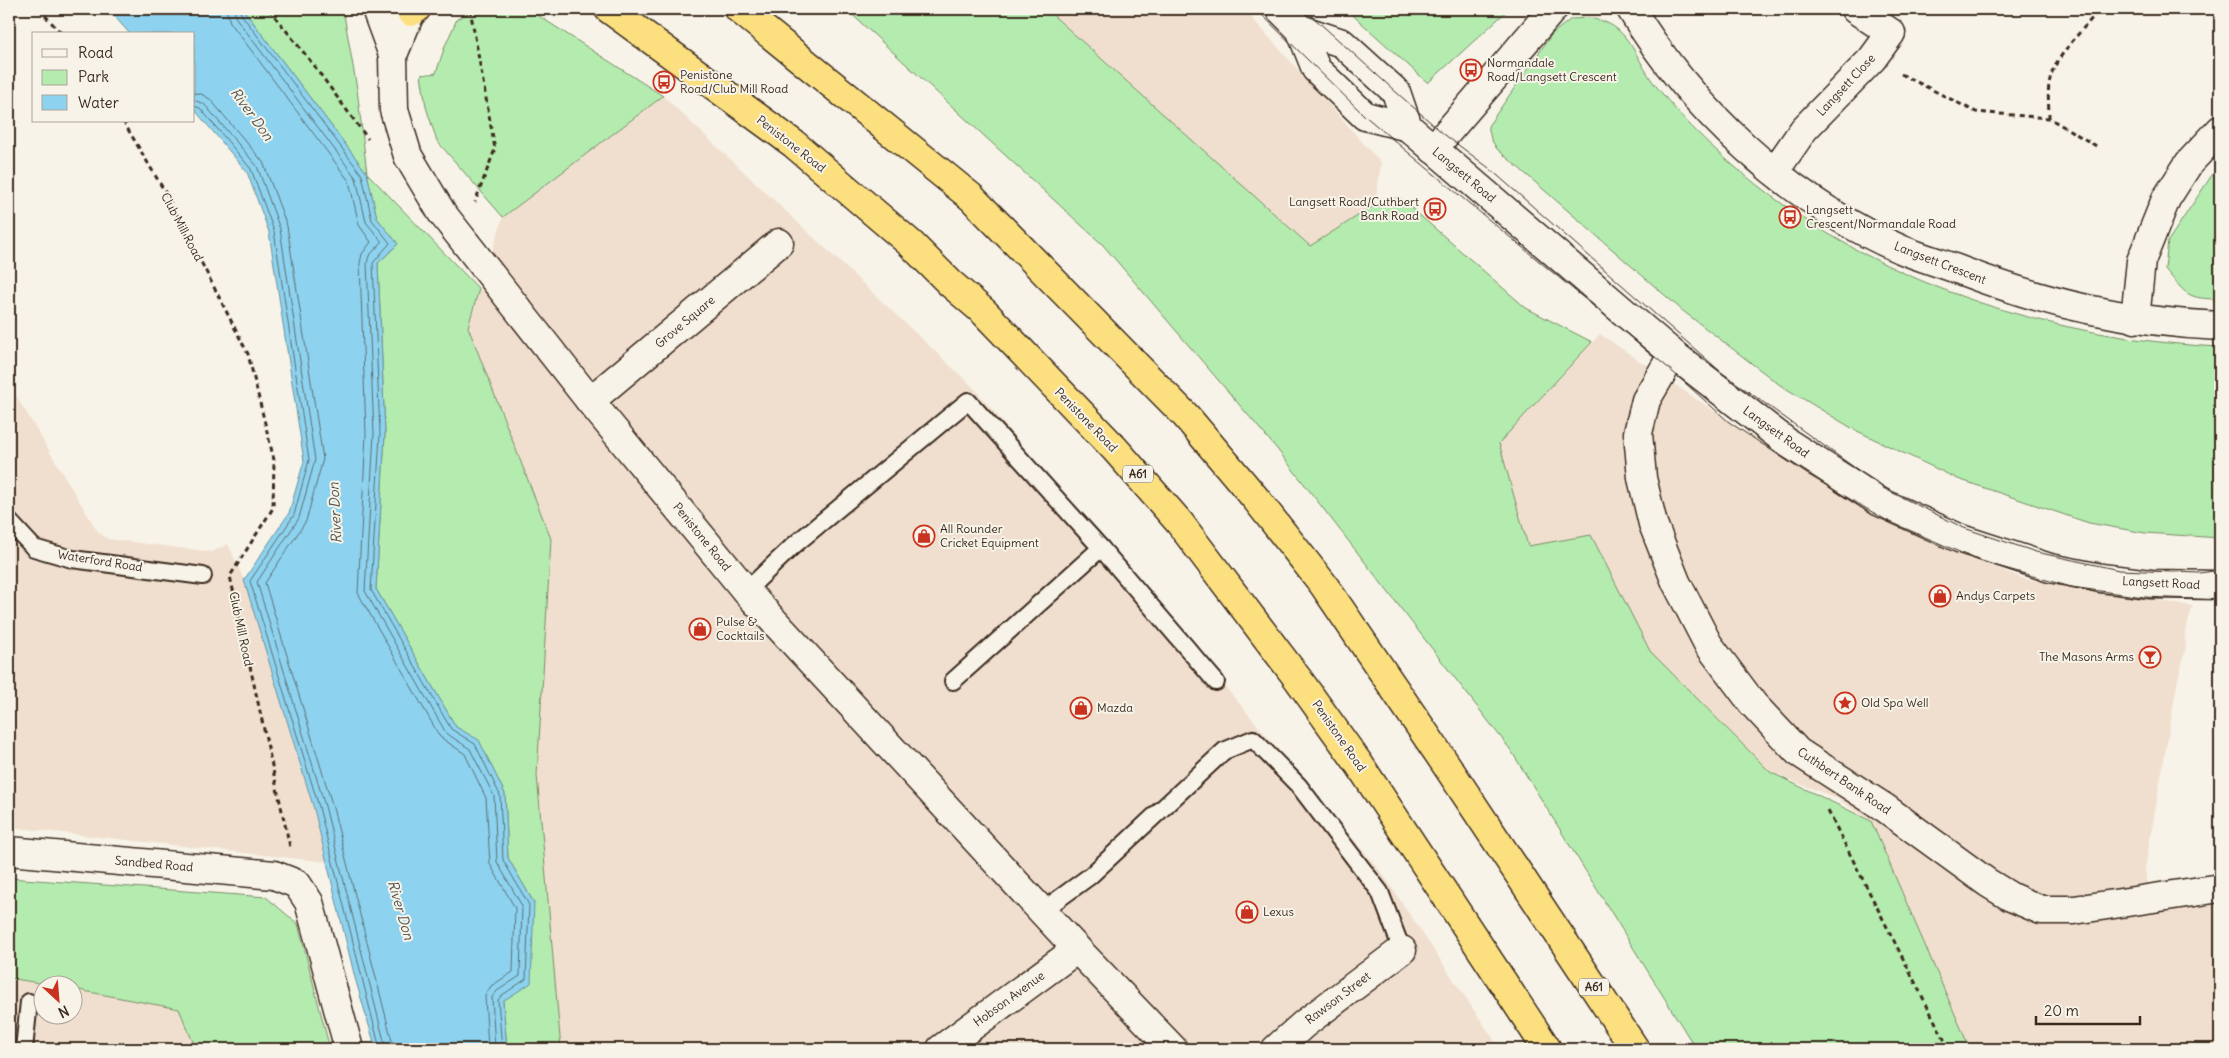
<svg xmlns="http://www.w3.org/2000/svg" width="2229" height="1058" font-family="Delius,sans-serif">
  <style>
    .built { fill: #f0dfce }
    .green { fill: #b4ecaf; stroke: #788b66 }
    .water { fill: #8dd3ef; stroke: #6c8f9b }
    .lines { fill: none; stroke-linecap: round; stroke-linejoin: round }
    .shore { stroke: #5c6e72; stroke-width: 1 }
    .service-casing { stroke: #3b2a1e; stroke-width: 20 }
    .minor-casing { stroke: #3b2a1e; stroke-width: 31 }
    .tertiary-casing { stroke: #3b2a1e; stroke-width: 31 }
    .trunk-casing { stroke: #3b2a1e; stroke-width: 31 }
    .path { stroke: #3b2a1e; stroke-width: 3; stroke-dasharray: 5 4; stroke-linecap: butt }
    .service { stroke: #f7f3e8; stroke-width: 16 }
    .minor { stroke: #f7f3e8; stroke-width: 28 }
    .tertiary { stroke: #f7f3e8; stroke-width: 28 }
    .trunk { stroke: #fce080; stroke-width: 28 }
    .tram { stroke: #3b2a1e; stroke-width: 1 }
    .labels { text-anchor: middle; stroke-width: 4; stroke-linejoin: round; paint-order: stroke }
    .shield { fill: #f7f3e8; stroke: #73665b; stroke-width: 1 }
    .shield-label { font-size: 11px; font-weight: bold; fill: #3b2a1e }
    .poi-label { font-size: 12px; fill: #3b2a1e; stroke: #f7f3e8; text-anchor: start }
    .street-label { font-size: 12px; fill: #3b2a1e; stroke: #f7f3e8 }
    .water-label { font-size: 14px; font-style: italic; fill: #505452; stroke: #f7f3e8 }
  </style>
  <rect width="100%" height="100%" fill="#f7f3e8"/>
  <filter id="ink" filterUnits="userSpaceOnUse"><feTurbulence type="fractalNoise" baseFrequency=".02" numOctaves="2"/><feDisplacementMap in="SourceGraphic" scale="10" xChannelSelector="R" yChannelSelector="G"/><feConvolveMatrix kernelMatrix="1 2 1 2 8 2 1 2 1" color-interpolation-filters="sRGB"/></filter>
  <g filter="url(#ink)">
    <g class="built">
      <path d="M1046,9H1244L1381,163L1375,205L1310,246Z"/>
      <path d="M663,96L973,387L1382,873L1500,1049H561L537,775L551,539L468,327L503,217Z"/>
      <path d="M1600,334L1807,474L1904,529L2024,579L2192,606L2185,635L2186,647L2178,679L2145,868L2150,913L2220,902V1049H1970L1871,821L1838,799L1770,772L1650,651L1591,535L1528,546L1499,443Z"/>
      <path d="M9,384L98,532L108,539L212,552L228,544L244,580L314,809L327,862L9,827Z"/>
      <path d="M9,978L51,985L42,986V1016H72L73,989L179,1009L196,1049H9Z"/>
    </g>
    <g class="green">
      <path d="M243,9H343L357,89L367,173L479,289L468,327L551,539L537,775L561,1049H507L503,1001L534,903L508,858L505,794L479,741L456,727L376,589L385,434L378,263L398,244L377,218L367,173Z"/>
      <path d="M477,9H528L663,96L503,217L437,141L426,107L421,75L436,73L445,46L457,19Z"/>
      <path d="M846,9H1046L1310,246L1375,205L1399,197L1526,308L1592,342L1499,443L1528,546L1591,535L1650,651L1770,772L1871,821L1970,1049H1696L1510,749L1277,449L1103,245Z"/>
      <path d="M1346,9H1509L1428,83Z"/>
      <path d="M1589,18C1600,20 1608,22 1617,29C1633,42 1641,66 1653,82C1672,107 1694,130 1717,151C1852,276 2039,338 2220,347V538L2145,533L2089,523L1958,479L1855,430L1780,385L1683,311L1497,149L1491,139L1488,126L1552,34L1571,19Z"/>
      <path d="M2220,163V299C2186,299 2186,294 2165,269L2168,241Z"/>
      <path d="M9,878L266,897L298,924L330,1049H196L179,1009L73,989L72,986L51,985L9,978Z"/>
    </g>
    <path class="water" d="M108,9H243L367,173L377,218L398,244L378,263L385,434L376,589L456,727L479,740L505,794L508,858L534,903L531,983L503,1001L507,1049H376L355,978L314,809L244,580L289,513L304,461L269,232L247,172L194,109V34H130Z"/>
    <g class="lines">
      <g class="shore">
        <path d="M226,9L230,22L349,181L359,225L371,242L362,254L360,263L366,434L358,593L440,737L465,754L486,798L490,864L515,908L513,972L491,986L485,996L488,1049"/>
        <path d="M234,9L236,18L356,178L366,222L382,242L369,256L367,263L374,434L365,591L446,733L470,749L494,796L497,862L522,906L520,976L497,991L492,997L495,1049"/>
        <path d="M240,9L241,14L362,175L372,220L390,243L373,263L380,434L371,590L451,729L475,744L500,795L503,860L529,905L526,979L501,996L498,1000L502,1049"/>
        <path d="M194,93L201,94L210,99L263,162L287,226L323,459L306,521L265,583L332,804L394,1049"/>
        <path d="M194,100L204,104L257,166L280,229L315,460L299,518L257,582L325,806L386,1049"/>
        <path d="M194,106L200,108L251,169L274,231L309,460L294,515L250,581L319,807L380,1049"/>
      </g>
      <g class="service-casing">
        <g id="service">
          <path d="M9,521L34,548L72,559L203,576"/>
          <path d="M746,591L793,546L968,401L1101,548L1216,682"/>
          <path d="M953,681L1101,548"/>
          <path d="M1042,911L1090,876L1224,751L1253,739L1299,786L1380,892L1402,950"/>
          <path d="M24,1049L29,1002"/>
        </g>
      </g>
      <g class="minor-casing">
        <g id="minor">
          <path d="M376,9L393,55"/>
          <path d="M412,9L393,55L394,110L408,156L442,213L590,401L746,591L1077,949L1173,1049"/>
          <path d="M1631,9C1691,109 1790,201 1898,248C1919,257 1941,263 1962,271C2048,304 2128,322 2220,326"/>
          <path d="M1433,149L1553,9"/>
          <path d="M1775,171L1804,129L1872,59L1891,33L1855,9"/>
          <path d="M2135,319L2141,261L2166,199L2189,163L2220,130"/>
          <path d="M1673,354L1646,400L1638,433L1642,478L1653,524L1676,582L1708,644L1753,704L1798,752L1885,808L1988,883L2011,897L2041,910H2074L2220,888"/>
          <path d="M590,401L779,243"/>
          <path d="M9,851L274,875L297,884L309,902L349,1049"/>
          <path d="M941,1049L1077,949"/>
          <path d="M1276,1049L1304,1024L1402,950"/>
        </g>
      </g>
      <g class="tertiary-casing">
        <g id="tertiary">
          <path d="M1280,9L1300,29L1316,69L1365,116L1408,127L1673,354L1788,443L1880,502L1961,539L2050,568L2101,578L2151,584L2220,585"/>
          <path d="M1300,29L1342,43L1396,92L1408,127"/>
        </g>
      </g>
      <g class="trunk-casing">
        <g id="trunk">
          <path d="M609,9L794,144L911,244L950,283L984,312L1115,449L1179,522L1298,679L1359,764L1547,1049"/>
          <path d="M739,9L971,197L1186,416L1256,499L1323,584L1449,769L1635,1049"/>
          <path d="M411,12L416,9"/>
        </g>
      </g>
      <g class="path">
        <path d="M39,9L62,34"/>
        <path d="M269,9L312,63L368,139"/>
        <path d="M470,9L495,149L475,202"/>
        <path d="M1901,74L1976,112L2049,118L2098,147"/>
        <path d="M2049,118C2049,105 2047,91 2050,79C2054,58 2086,26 2100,9"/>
        <path d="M123,121L168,197L248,354L274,460L273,508L230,576L290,847"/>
        <path d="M1828,811L1949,1049"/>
      </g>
      <use href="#service" class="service"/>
      <use href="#minor" class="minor"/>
      <use href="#tertiary" class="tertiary"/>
      <use href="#trunk" class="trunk"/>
      <g class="tram">
        <path d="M1256,9L1365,116L1459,195L1666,366L1729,422L1807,474L1886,520L1980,561L2071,587L2144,597L2220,600"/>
        <path d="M1304,9L1396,92L1445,135L1489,168L1721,372L1883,488L1964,528L2036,552L2119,570L2200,573L2220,570"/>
      </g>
    </g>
  </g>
  <defs>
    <g id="bus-ring" transform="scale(1.125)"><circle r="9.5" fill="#f7f3e8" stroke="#c8321e" stroke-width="1.5"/><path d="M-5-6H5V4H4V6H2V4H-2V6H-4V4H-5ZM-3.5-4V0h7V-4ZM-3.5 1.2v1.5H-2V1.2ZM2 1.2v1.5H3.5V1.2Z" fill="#c8321e"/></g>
    <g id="shop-ring" transform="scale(1.125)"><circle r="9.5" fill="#f7f3e8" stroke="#c8321e" stroke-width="1.5"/><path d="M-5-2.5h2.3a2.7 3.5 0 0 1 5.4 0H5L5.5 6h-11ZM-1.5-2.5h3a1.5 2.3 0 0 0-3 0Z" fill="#c8321e"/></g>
    <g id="bar-ring" transform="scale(1.125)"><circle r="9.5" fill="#f7f3e8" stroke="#c8321e" stroke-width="1.5"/><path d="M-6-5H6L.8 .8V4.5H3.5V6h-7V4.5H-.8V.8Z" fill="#c8321e"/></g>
    <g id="sight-ring" transform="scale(1.125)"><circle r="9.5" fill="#f7f3e8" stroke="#c8321e" stroke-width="1.5"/><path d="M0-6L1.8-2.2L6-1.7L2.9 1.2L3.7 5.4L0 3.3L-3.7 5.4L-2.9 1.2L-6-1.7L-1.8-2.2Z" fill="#c8321e"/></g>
  </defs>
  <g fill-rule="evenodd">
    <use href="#bus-ring" x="1471" y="70"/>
    <use href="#bus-ring" x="664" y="82"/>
    <use href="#bus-ring" x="1435" y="209"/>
    <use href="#bus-ring" x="1790" y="217"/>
    <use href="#shop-ring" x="924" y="536"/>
    <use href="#shop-ring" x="1940" y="596"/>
    <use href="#shop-ring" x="700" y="629"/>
    <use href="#bar-ring" x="2150" y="657"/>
    <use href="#sight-ring" x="1845" y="703"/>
    <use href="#shop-ring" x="1081" y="708"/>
    <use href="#shop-ring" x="1247" y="912"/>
  </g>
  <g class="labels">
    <g class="shield">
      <rect x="1123" y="465.5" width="30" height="17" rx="4"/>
      <rect x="1579" y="978.5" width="30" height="17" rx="4"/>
    </g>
    <g class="shield-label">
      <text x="1138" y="478">A61</text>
      <text x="1594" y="991">A61</text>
    </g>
    <g class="poi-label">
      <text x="1487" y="67">Normandale<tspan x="1487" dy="14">Road/Langsett Crescent</tspan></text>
      <text x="680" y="79">Penistone<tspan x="680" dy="14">Road/Club Mill Road</tspan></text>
      <text x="1419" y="206" text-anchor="end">Langsett Road/Cuthbert<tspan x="1419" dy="14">Bank Road</tspan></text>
      <text x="1806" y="214">Langsett<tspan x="1806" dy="14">Crescent/Normandale Road</tspan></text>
      <text x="940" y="533">All Rounder<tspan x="940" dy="14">Cricket Equipment</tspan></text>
      <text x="1956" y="600">Andys Carpets</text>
      <text x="716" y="626">Pulse &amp;<tspan x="716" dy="14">Cocktails</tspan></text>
      <text x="2134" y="661" text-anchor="end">The Masons Arms</text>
      <text x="1861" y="707">Old Spa Well</text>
      <text x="1097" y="712">Mazda</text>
      <text x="1263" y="916">Lexus</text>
    </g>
    <g class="street-label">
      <text transform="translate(1846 85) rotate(-47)" y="4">Langsett Close</text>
      <text transform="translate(791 144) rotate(38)" y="4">Penistone Road</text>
      <text transform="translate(1464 175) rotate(40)" y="4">Langsett Road</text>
      <text transform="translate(182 227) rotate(62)" y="4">Club Mill Road</text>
      <text transform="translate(1940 263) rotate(21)" y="4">Langsett Crescent</text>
      <text transform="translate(685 322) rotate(-40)" y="4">Grove Square</text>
      <text transform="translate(1086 420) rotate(46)" y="4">Penistone Road</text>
      <text transform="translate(1776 432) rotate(36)" y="4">Langsett Road</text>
      <text transform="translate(702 537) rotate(51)" y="4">Penistone Road</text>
      <text transform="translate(100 561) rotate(9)" y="4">Waterford Road</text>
      <text transform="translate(2161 583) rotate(3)" y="4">Langsett Road</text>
      <text transform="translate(241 629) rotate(78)" y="4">Club Mill Road</text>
      <text transform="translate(1339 736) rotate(55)" y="4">Penistone Road</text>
      <text transform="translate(1844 781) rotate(34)" y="4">Cuthbert Bank Road</text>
      <text transform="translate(154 864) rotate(5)" y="4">Sandbed Road</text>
      <text transform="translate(1338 998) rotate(-37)" y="4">Rawson Street</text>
      <text transform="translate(1009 999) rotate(-36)" y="4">Hobson Avenue</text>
    </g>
    <g class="water-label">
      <text transform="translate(252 114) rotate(54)" y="5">River Don</text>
      <text transform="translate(335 513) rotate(-93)" y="5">River Don</text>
      <text transform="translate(401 910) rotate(74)" y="5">River Don</text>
    </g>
  </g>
  <rect width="2229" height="1058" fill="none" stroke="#f7f3e8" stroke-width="30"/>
  <rect x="15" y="15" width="2199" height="1028" fill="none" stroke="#3b2a1e" stroke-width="2" filter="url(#ink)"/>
  <rect x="32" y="32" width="162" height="90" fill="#f7f3e8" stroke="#aca397"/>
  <rect x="42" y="49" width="25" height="8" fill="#f7f3e8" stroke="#aca397"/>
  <text x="78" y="58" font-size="15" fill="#3b2a1e">Road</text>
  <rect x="42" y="70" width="25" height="15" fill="#b4ecaf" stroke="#aca397"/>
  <text x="78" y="82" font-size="15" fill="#3b2a1e">Park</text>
  <rect x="42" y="95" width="25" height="15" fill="#8dd3ef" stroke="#aca397"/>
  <text x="78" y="108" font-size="15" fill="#3b2a1e">Water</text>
  <g transform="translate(58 1000) rotate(154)"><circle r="24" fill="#f7f3e8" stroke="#aca397"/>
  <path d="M0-4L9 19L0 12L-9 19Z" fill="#c8321e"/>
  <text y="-8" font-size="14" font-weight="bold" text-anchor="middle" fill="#3b2a1e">N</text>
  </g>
  <path d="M2036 1016v8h104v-8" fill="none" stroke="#3b2a1e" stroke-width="2.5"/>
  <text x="2044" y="1016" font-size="15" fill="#3b2a1e" stroke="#f7f3e8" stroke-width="4" paint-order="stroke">20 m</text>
</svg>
